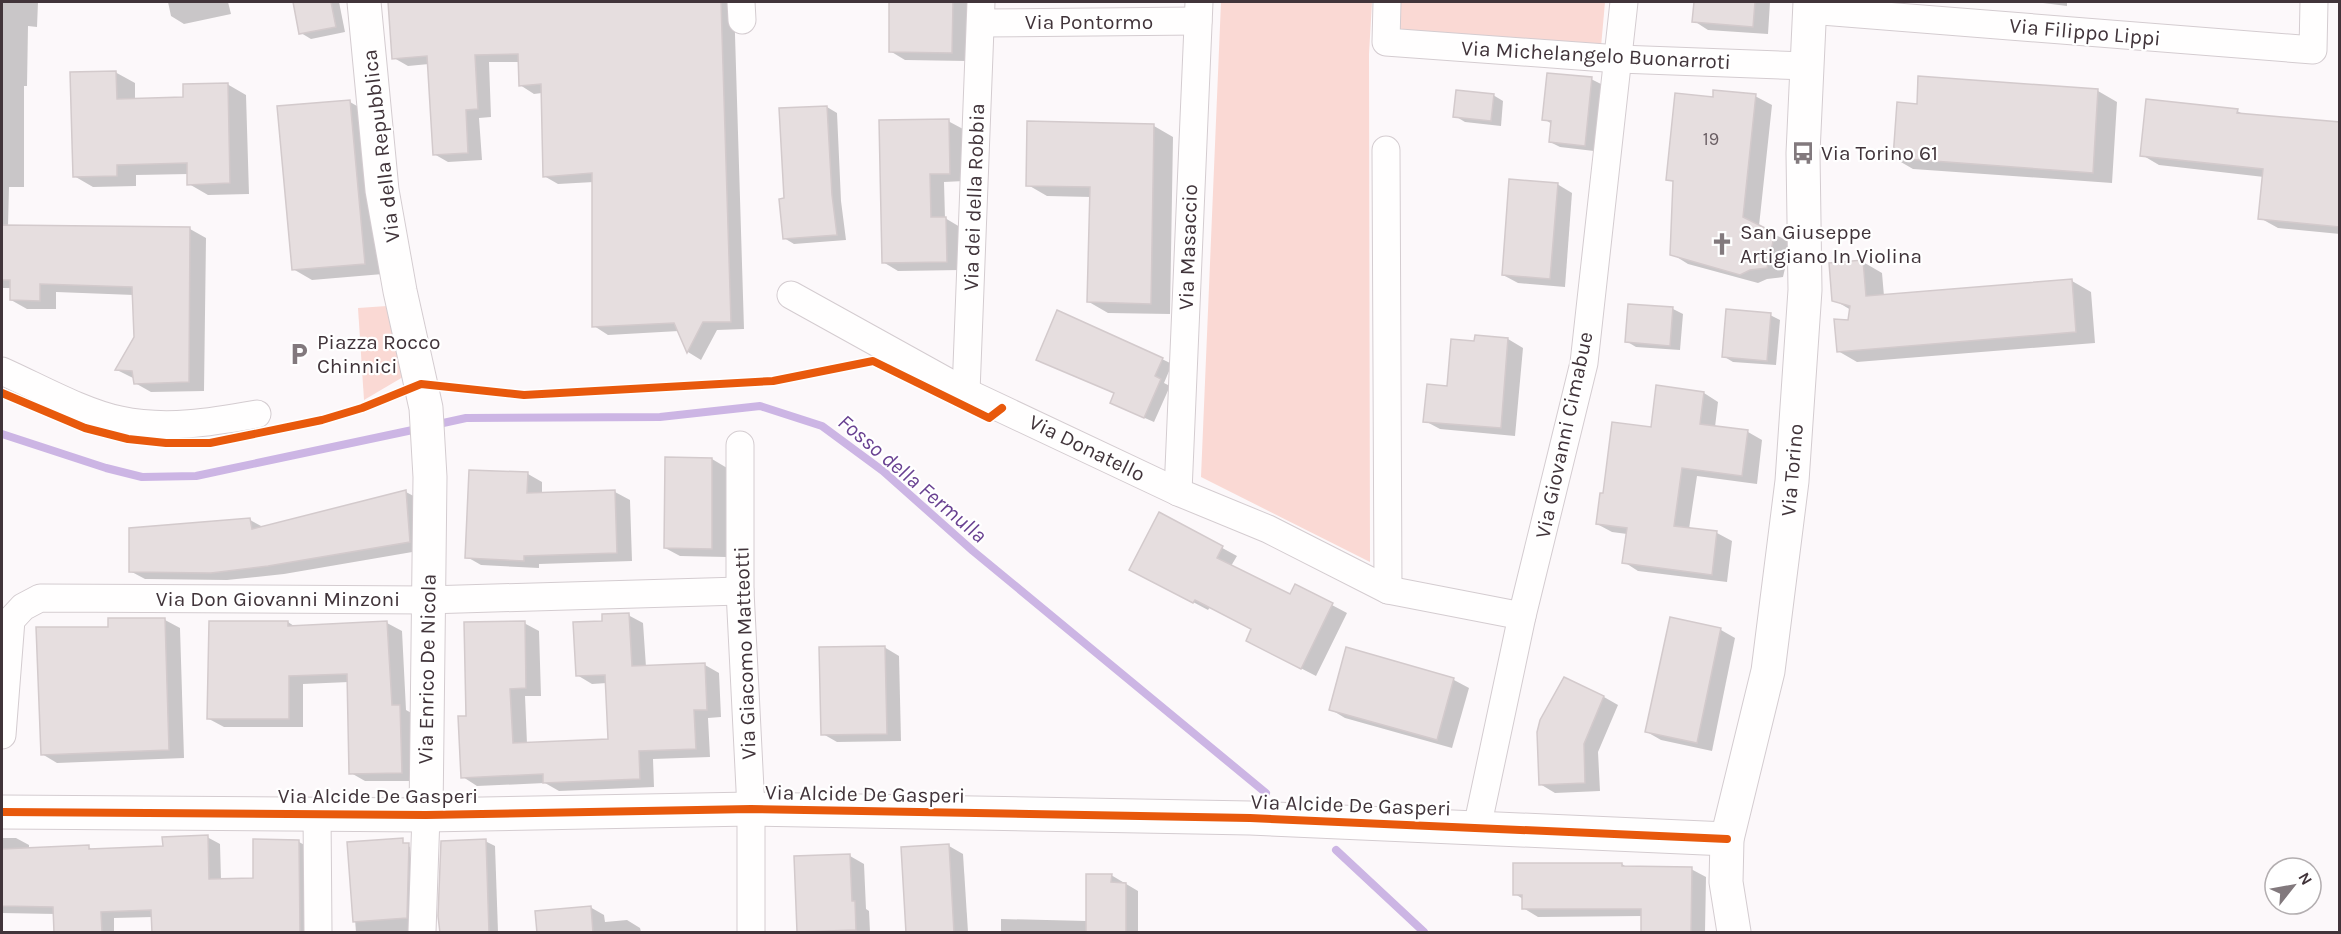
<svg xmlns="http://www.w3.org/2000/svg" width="2341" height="934" font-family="Karla,sans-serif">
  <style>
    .green { fill: #fad9d4 }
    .shadow { fill: #0003 }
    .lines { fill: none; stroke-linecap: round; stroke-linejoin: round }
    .stream { stroke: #ccb5e4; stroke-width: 8 }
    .building { fill: #e6dedf; stroke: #d3cacc; stroke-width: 1.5 }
    .street-casing { stroke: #d4ccd0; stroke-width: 29 }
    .secondary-casing { stroke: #d4ccd0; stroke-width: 35 }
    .street { stroke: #fffefe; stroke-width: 27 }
    .secondary { stroke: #fffefe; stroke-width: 33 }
    .cycleway-casing { stroke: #fff; stroke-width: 11 }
    .cycleway { stroke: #e8590c; stroke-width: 8 }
    .labels { text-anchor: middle; stroke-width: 4.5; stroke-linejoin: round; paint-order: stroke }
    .number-label { font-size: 18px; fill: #6a5e63 }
    .street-label { font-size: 21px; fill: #41343a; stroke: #fff }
    .poi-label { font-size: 21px; fill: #41343a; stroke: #fff; text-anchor: start }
    .water-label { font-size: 22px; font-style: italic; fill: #694191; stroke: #fff }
  </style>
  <rect width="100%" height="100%" fill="#fcf8fa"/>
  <g class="green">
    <path d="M1221,2H1372L1369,54L1370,562L1201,477Z"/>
    <path d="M1394,2H1605L1601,47L1392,35Z"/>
    <path d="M387,306L403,377L364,400L358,308Z"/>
  </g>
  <g class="shadow">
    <path d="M2,2H38L37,27L28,26L27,86H24V187H9L8,226L190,229L206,238L204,391L151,392L135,383V379L117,370L135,337L134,295L56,292V309H27L11,300V288H2Z"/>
    <path d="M168,2H228L231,14L184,24L171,16Z"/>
    <path d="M294,2H339L345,32L311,39L301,33Z"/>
    <path d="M390,2H734L744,329L717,330L701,360L688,352L679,331L608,335L594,326V182L558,184L544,176L542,93L534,94L520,85L519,62H489L491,117L479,118L482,160L448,162L434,154L429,64L408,66L394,58Z"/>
    <path d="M891,2H967V61L905,60L890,51Z"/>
    <path d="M1695,2H1770L1768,34L1708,30L1694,21Z"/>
    <path d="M2035,2H2067V6Z"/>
    <path d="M115,72L135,83V100L185,98L227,84L246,95L249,194L208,195L189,184V174L136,175V186L93,187L74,176Z"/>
    <path d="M1920,78L2098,91L2117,102L2112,183L1913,169L1894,158L1918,106Z"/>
    <path d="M1591,79L1601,84L1594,151L1560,147L1550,142L1552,124L1544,119Z"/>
    <path d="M1493,95L1503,101L1501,126L1465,122L1455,116Z"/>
    <path d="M1755,96L1772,105L1759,226L1791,243L1783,277L1767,279L1758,283L1688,264L1672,254L1675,183L1668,179L1714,99Z"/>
    <path d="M350,102L369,113L383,274L312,280L293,269Z"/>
    <path d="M827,107L837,113L841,201L846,240L794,244L784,238L785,200Z"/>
    <path d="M2237,111L2245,115L2340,123V234L2278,228L2260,218L2264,177L2159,165L2142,155Z"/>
    <path d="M948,121L963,129L964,181L944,182L945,218L960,227L961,270L898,271L883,262Z"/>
    <path d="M1154,126L1173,137L1170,314L1108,313L1089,302L1091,197L1047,196L1028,185Z"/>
    <path d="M1557,184L1572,193L1565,287L1518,283L1503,275Z"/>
    <path d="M1863,262L1882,273L1884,296L2072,281L2091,292L2095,343L1857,362L1838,351L1851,310L1834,300Z"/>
    <path d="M1673,309L1683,314L1680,350L1636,347L1626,341Z"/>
    <path d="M1770,315L1780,320L1776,365L1733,362L1723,356Z"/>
    <path d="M1476,337L1508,339L1523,348L1515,436L1440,429L1425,421L1448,388L1475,343Z"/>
    <path d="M1038,359H1162L1172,364L1164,383L1170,386L1154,422L1122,408L1116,394Z"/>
    <path d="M1704,393L1718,402L1715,427L1748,432L1762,440L1757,484L1697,476L1689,529L1717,533L1732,541L1727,582L1638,571L1624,562L1627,534L1612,532L1597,524L1604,495L1652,429Z"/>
    <path d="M666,459H712L727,468L726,557L680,556L665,548Z"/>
    <path d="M528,474L542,482V494L615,492L630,500L632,561L539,564V568L481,565L467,557Z"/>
    <path d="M406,492L421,500L424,550L284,574L227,580L145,579L130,571L250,520L263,527Z"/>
    <path d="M1160,514L1237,556L1231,566L1291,596L1296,586L1347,613L1316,676L1262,648L1253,629L1210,607L1208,610L1146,577Z"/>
    <path d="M628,615L643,623L646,667L705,665L719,673L721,717L708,718L710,757L653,759L654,787L559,791L545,783L477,786L463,777L467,717L524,623L539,631L541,696H525L527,744L610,741L607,683L592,684L577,675L603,622Z"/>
    <path d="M1671,619L1721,630L1735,638L1712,751L1661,740L1647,732Z"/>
    <path d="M165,620L180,628L184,758L57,763L42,754L110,628Z"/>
    <path d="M288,622L297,628L387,623L402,631L406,710L415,715L416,781H365L351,773L349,682L303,684V727H224L209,719Z"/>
    <path d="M884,647L899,656L901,741L837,742L823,734Z"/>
    <path d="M1347,649L1454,680L1469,688L1452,748L1345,718L1330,709Z"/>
    <path d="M1604,697L1618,705L1598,752L1600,791L1555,793L1540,784Z"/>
    <path d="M207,837L220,844L221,880L254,879L299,842L312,849L313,932H153V917L114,918V932H56L55,914L2,913V838H16L29,845V850L88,847L95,851L165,848Z"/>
    <path d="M397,840L410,847L413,932H356L349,843Z"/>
    <path d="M485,841L495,846L498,932H441Z"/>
    <path d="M949,846L963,854L968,932H908Z"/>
    <path d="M850,856L864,864L866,909L869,911L870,932L799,931Z"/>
    <path d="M1622,864L1628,868L1691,869L1706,877L1705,932H1642V916L1538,917L1523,908V899L1515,894Z"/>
    <path d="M1111,875L1138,891V932H1001V919L1087,921Z"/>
    <path d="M590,907L604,915L605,922L627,920L640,928L641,932H539Z"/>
  </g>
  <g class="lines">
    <g class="stream">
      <path d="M434,425L466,418L660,417L760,406L822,426L883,471L973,551L1266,793"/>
      <path d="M2,434L106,468L142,477L196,476L422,428"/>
      <path d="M1336,850L1424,932"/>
    </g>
  </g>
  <g class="building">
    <path d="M293,2H331L336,27L299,34Z"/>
    <path d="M388,2H721L731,322H703L687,353L674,323L592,327V173L543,177L541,84L519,86L518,54L475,55L478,109L466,110L468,153L433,155L427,56L392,59Z"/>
    <path d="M889,2H953L952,53L889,52Z"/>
    <path d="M1694,2H1755L1753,27L1692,22Z"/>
    <path d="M116,71L117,99L183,97V84L228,83L230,183L187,185V163L117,165V176L73,177L70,72Z"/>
    <path d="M1547,73L1592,77L1585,146L1549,142L1551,121L1542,120Z"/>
    <path d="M1918,76L2098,89L2093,173L1893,158L1897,102L1917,104Z"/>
    <path d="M1456,90L1494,94L1491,121L1453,117Z"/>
    <path d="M1713,90L1756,94L1743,217L1775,233L1767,268L1750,270L1740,275L1670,255L1673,181L1666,180L1675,93L1713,97Z"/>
    <path d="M2146,99L2238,109L2237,113L2340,122V227L2258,219L2263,169L2140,156Z"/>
    <path d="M350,100L365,264L292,270L277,106Z"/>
    <path d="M827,106L832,195L837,235L783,239L779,199L784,198L779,108Z"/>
    <path d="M949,119L950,174H930L931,217H946L947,262L882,263L879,120Z"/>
    <path d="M1027,121L1154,124L1151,304L1087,302L1090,187L1026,186Z"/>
    <path d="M1509,179L1558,183L1550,279L1502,275Z"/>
    <path d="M2,225L190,227L189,382L134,384L132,371L115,370L134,337L132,287L40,284V301L10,300V280H2Z"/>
    <path d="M1863,260L1866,296L2072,279L2076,332L1837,352L1834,319L1848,320L1850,306L1832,301L1829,263Z"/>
    <path d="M1628,304L1673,307L1670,346L1625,342Z"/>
    <path d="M1726,309L1771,313L1767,361L1722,357Z"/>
    <path d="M1057,310L1163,358L1155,376L1161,379L1144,418L1110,403L1114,393L1036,360Z"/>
    <path d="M1475,335L1508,338L1501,428L1423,422L1427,384L1447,386L1451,339L1474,341Z"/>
    <path d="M1656,385L1704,392L1700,424L1748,430L1742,476L1682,468L1674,526L1717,531L1712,575L1622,563L1627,528L1596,524L1600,493H1603L1612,422L1651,427Z"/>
    <path d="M665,457L712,458V549L664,548Z"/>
    <path d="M469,470L528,472L527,493L615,490L617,553L524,556V561L465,558Z"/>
    <path d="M406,490L410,542L268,566L211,573L129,572V528L250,518L252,529Z"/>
    <path d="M1159,512L1223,546L1217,558L1290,594L1295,584L1333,603L1301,669L1246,641L1251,629L1195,600L1193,603L1129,570Z"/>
    <path d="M629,613L632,666L705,663L707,710H694L696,749L639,751L640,779L543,783V774L461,778L458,716H466L464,622L525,621L526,688L510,689L513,743L608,739L605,675L576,676L573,622L602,621V614Z"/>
    <path d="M1670,617L1721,628L1697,743L1645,732Z"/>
    <path d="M108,618H165L169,750L41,755L36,627H108Z"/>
    <path d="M209,621H288V626L387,621L392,705H400L402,773L349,774L347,674L289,676V719H207Z"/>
    <path d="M885,646L887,734L821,735L819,647Z"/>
    <path d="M1346,647L1454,678L1437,740L1329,710Z"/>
    <path d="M1564,677L1604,696L1584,744L1585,783L1539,785L1537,732L1540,720Z"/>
    <path d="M208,835L209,879L253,878V839L299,840L300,933H152L151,910L101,912L102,933H54L53,907L2,906V849L89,845V849L163,846L162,837Z"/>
    <path d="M403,838V843H409L407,918L353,922L347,842Z"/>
    <path d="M486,839L489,933H440L438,916L441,841Z"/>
    <path d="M949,844L954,933H906L901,847Z"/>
    <path d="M850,854L852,901H855L856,930L797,932L794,856Z"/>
    <path d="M1513,863H1622V866L1692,867L1691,933H1641V909H1522V895H1513Z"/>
    <path d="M1086,874H1112L1111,882L1126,883V933H1086Z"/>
    <path d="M591,906L593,933H537L535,911Z"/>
  </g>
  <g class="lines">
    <g class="street-casing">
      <g id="street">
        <path d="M741,2L742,20"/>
        <path d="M1387,2L1386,42L1619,59L1807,66"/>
        <path d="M1809,10L2313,50L2314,2"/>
        <path d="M981,23L1198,21"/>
        <path d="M1386,150L1388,590"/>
        <path d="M791,295L966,392L1178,492L1268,529L1388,590L1522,616"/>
        <path d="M2,371C38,387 82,412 120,420C166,430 212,422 257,414"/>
        <path d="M966,392L981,2"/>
        <path d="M740,445V591L751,809V932"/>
        <path d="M1178,492L1199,2"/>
        <path d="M2,735L11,620L23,607L40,598L427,600L740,591"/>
        <path d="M317,814L318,932"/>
        <path d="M1477,828L1522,616L1584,363L1624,2"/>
        <path d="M422,932L426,815"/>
      </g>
    </g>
    <g class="secondary-casing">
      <g id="secondary">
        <path d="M364,2L382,190L400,291L426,408L430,477L426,815"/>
        <path d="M2,812L426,815L751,809L1250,818L1727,839"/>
        <path d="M1734,932L1726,882L1727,839L1768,671L1792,481L1805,290L1803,153L1810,2"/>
      </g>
    </g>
    <use href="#street" class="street"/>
    <use href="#secondary" class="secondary"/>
    <g class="cycleway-casing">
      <g id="cycleway">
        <path d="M2,393L85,428L128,439L166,443H210L322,420L362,408L421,384L524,395L773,381L873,361L989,418L1002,408"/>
        <path d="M2,812L426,815L751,809L1250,818L1727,839"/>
      </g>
    </g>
    <use href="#cycleway" class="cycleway"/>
  </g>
  <defs>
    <g id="bus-bare" transform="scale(1.8)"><path d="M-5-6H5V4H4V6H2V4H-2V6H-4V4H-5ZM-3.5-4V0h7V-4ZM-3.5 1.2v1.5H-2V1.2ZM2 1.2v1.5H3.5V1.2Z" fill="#82797d" stroke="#fff" stroke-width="2.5" paint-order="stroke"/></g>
    <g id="church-bare" transform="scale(1.8)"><path d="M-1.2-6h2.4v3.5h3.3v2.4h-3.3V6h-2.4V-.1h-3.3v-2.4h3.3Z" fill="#82797d" stroke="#fff" stroke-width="2.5" paint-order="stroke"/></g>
    <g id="parking-bare" transform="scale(1.8)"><path d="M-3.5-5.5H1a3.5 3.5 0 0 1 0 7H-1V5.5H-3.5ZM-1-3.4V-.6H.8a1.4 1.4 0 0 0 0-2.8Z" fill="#82797d" stroke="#fff" stroke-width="2.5" paint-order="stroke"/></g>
  </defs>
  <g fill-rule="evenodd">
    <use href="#bus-bare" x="1803" y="153"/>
    <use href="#church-bare" x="1722" y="244"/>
    <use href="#parking-bare" x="299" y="354"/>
  </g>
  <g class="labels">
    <g class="number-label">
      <text x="1711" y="145">19</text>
    </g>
    <g class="street-label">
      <text x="1089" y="29">Via Pontormo</text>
      <text transform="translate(2085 32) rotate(5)" y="7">Via Filippo Lippi</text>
      <text transform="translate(1596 55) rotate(3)" y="7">Via Michelangelo Buonarroti</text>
      <text transform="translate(381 146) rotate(-97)" y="7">Via della Repubblica</text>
      <text transform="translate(974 197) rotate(-88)" y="7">Via dei della Robbia</text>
      <text transform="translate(1188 247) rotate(-88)" y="7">Via Masaccio</text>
      <text transform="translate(1564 435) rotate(-78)" y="7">Via Giovanni Cimabue</text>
      <text transform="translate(1087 448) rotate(26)" y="7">Via Donatello</text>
      <text transform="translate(1792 470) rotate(-85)" y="7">Via Torino</text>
      <text x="278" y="606">Via Don Giovanni Minzoni</text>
      <text transform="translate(745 653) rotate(-92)" y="7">Via Giacomo Matteotti</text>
      <text transform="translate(427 669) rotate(-89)" y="7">Via Enrico De Nicola</text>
      <text transform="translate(865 794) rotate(1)" y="7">Via Alcide De Gasperi</text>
      <text x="378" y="803">Via Alcide De Gasperi</text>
      <text transform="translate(1351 805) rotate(2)" y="7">Via Alcide De Gasperi</text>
    </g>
    <g class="poi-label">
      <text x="1821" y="160">Via Torino 61</text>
      <text x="1740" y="239">San Giuseppe<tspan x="1740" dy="24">Artigiano In Violina</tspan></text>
      <text x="317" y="349">Piazza Rocco<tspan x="317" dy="24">Chinnici</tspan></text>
    </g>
    <g class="water-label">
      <text transform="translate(913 478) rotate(40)" y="8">Fosso della Fermulla</text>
    </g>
  </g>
  <rect width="2341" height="934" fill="none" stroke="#41343a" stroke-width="6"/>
  <g transform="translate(2293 886) rotate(59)"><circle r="28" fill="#ffffff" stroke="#b3aeb0" stroke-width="1.5"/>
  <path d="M0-4.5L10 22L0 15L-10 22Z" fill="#82797d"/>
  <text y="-9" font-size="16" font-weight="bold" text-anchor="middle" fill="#41343a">N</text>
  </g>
</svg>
